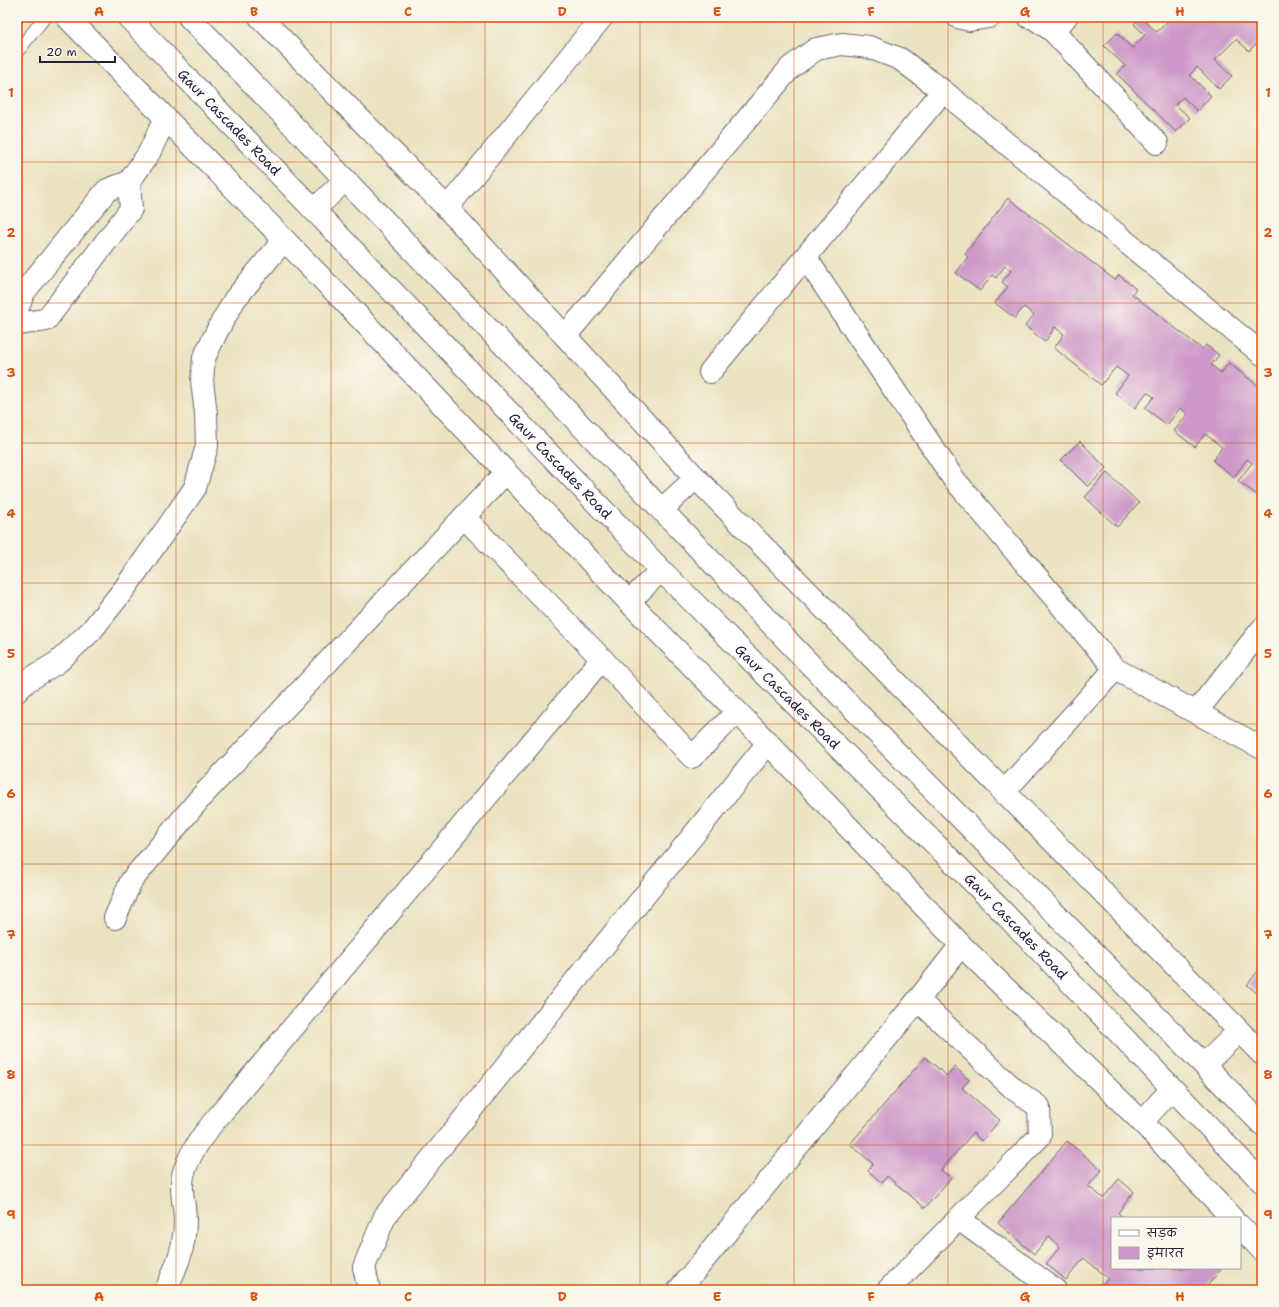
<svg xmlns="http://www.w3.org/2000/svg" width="1279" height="1307" font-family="'Shantell Sans','Playpen Sans Deva',sans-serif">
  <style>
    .building { fill: #cd98c8 }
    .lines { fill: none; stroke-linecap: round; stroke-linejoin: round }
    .lane-casing { stroke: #68656a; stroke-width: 14 }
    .street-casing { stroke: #68656a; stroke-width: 24 }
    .lane { stroke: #fff; stroke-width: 12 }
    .street { stroke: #fff; stroke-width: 22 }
    .grid { fill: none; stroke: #d45411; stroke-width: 1; stroke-opacity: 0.55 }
    .labels { text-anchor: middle; stroke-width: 3.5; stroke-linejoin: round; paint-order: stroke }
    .street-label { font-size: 14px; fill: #22223b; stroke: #fbf7ec }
    .neatline { fill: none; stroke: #d45411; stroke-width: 1.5 }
    .grid-label { font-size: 13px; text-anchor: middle; font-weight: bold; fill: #d45411 }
  </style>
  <rect width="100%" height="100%" fill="#fbf7ec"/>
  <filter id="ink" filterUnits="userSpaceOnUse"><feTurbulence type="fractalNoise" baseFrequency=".025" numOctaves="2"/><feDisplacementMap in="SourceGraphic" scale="8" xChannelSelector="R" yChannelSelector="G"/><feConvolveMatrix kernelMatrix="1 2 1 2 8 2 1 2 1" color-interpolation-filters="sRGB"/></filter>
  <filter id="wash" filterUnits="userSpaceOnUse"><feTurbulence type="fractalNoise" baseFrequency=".012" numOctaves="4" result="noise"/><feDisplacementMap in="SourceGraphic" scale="16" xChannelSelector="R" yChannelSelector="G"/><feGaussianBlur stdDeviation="0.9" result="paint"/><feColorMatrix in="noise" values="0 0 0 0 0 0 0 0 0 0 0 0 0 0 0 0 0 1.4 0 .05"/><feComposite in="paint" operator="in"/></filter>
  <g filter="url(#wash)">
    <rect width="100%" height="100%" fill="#eae2c0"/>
    <g id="blocks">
      <g class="building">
        <path d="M1140,17L1157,32L1168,21L1164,17H1262V38L1249,51L1236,39L1215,60L1232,76L1219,89L1197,67L1190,75L1211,96L1197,111L1183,97L1175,104L1190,118L1176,132L1117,74L1125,66L1104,46L1117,33L1132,48L1145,35L1134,24Z"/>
        <path d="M1008,198L1115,280L1119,275L1136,289L1132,294L1202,349L1206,345L1219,355L1211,365L1221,373L1229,363L1262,389V495L1260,497L1238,481L1252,463L1247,459L1234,477L1213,461L1222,447L1205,434L1195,447L1174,431L1188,414L1180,408L1167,425L1145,408L1154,397L1147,392L1135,408L1115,393L1128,376L1116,367L1101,385L1054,348L1064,334L1055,327L1045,342L1025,326L1034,315L1024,307L1015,318L995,303L1008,287L1002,282L1011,271L1005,266L996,278L992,275L980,291L956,273L968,257L965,254Z"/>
        <path d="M1080,441L1106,468L1088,487L1061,460Z"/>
        <path d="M1107,473L1139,503L1117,527L1085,497Z"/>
        <path d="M1262,966V997L1247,985Z"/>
        <path d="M925,1057L947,1076L955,1067L969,1080L962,1088L1000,1120L982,1141L973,1133L941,1170L951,1178L925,1208L887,1176L882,1183L868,1171L873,1164L850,1144Z"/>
        <path d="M1067,1141L1102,1170L1088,1186L1103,1198L1119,1179L1134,1192L1118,1213L1124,1218H1112V1268H1222L1204,1290H1098L1108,1278L1084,1258L1066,1280L1046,1264L1060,1247L1049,1237L1034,1254L998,1223Z"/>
      </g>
    </g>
  </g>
  <g filter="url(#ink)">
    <use href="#blocks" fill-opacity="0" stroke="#68656a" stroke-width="1"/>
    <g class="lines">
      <g class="lane-casing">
        <path id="lane" d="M17,52L45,17"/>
      </g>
      <g class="street-casing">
        <g id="street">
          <path d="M67,17L343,300L629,602L768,743L961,945L1142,1122L1232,1218"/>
          <path id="s1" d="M128,17L661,570L998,907L1262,1182"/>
          <path d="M189,17L827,682L1262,1124"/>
          <path d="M260,17L447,208L696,478L1262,1054"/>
          <path d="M958,17L970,20L989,17"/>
          <path d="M1029,17L1034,18L1053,31L1157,143"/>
          <path d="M1053,31L1066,17"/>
          <path d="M447,208L602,17"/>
          <path d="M314,210L345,180"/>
          <path d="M806,258L953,478L1115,669L1003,793"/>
          <path d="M17,310L24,292L107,190L129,182L149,153L165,119"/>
          <path d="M17,324L46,320L131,209L129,182"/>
          <path d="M566,335L790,68L816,49L842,44L869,47L900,59L943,91L1262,354"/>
          <path d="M710,372L943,91"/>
          <path d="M661,510L696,478"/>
          <path d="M464,517L602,659L692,757L737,712"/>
          <path d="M629,602L661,570"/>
          <path d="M1115,669L1262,748"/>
          <path d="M17,691L27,681L58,662L91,631L125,588L195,488L207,446L206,414L202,381L204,358L218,329L235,299L284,240"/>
          <path d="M1196,712L1262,629"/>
          <path d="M115,918L131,881L201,797L506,472"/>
          <path d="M1205,1064L1238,1032"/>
          <path d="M1142,1122L1172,1089"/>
          <path d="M959,1219L1055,1290"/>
          <path d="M1240,1226L1262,1250"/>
          <path d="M166,1290C177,1265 185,1248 185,1220C185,1203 178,1186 185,1169C195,1140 220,1115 239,1092L602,659"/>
          <path d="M369,1290L364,1267L385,1216L768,743"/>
          <path d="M679,1290L918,1000L961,945"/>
          <path d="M888,1290L1040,1136L1039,1107L1014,1089L918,1000"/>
        </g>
      </g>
      <use href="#lane" class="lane"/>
      <use href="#street" class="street"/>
    </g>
  </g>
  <path class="grid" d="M176,17V1290M331,17V1290M485,17V1290M640,17V1290M794,17V1290M948,17V1290M1103,17V1290M17,162H1262M17,303H1262M17,443H1262M17,583H1262M17,724H1262M17,864H1262M17,1004H1262M17,1145H1262"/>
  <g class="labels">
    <g class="street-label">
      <text dy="5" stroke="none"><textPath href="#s1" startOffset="146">Gaur Cascades Road</textPath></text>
      <text dy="5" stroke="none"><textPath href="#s1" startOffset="623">Gaur Cascades Road</textPath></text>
      <text dy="5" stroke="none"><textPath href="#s1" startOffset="947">Gaur Cascades Road</textPath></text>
      <text dy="5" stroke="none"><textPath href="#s1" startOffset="1271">Gaur Cascades Road</textPath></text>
    </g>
  </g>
  <rect width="1279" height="1307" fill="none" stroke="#fbf7ec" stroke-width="44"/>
  <rect x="1111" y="1217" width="130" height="52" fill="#fbf7ec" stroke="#a4a2a5"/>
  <rect x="1119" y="1230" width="20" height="6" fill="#ffffff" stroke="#a4a2a5"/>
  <text x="1147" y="1237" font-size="12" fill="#22223b">सड़क</text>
  <rect x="1119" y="1247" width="20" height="12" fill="#cd98c8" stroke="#a4a2a5"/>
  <text x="1147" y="1257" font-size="12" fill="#22223b">इमारत</text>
  <path d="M40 56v6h75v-6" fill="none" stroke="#22223b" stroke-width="2"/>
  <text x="46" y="56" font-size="12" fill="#22223b" stroke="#fbf7ec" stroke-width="3" paint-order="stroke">20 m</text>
  <rect x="22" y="22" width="1235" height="1263" class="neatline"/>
  <g class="grid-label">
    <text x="99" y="16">A</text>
    <text x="254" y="16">B</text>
    <text x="408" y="16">C</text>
    <text x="562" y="16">D</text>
    <text x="717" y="16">E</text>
    <text x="871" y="16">F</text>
    <text x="1025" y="16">G</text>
    <text x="1180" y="16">H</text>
    <text x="11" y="97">1</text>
    <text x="1268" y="97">1</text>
    <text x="11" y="237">2</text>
    <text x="1268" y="237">2</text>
    <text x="11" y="377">3</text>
    <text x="1268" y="377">3</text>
    <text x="11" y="518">4</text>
    <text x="1268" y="518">4</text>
    <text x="11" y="658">5</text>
    <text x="1268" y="658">5</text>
    <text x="11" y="798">6</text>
    <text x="1268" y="798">6</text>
    <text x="11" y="939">7</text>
    <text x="1268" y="939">7</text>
    <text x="11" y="1079">8</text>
    <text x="1268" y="1079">8</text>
    <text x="11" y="1219">9</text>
    <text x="1268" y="1219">9</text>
    <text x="99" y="1301">A</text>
    <text x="254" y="1301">B</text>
    <text x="408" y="1301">C</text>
    <text x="562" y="1301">D</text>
    <text x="717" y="1301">E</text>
    <text x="871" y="1301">F</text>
    <text x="1025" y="1301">G</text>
    <text x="1180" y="1301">H</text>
  </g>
</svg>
